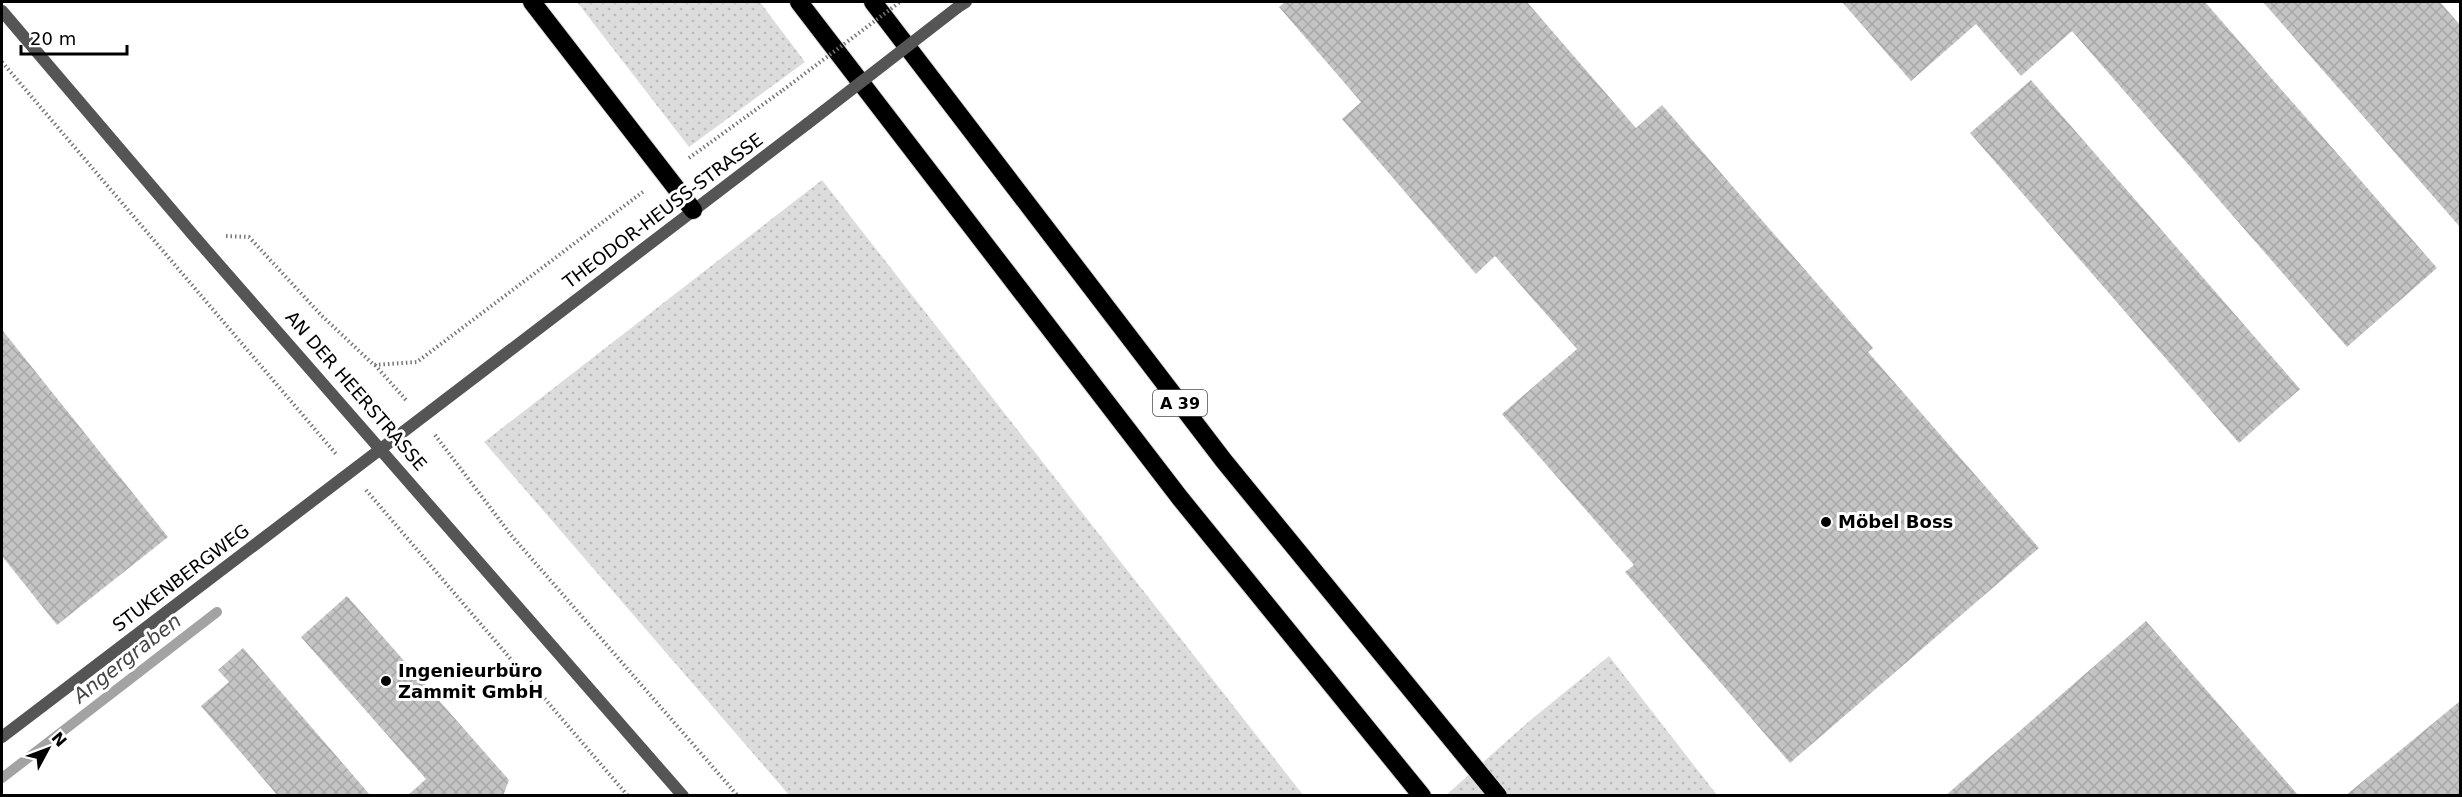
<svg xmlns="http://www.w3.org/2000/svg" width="2462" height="797" font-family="'DejaVu Sans',sans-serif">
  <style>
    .grass { fill: url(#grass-dots) }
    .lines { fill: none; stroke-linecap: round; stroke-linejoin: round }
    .stream { stroke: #a3a3a3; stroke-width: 10 }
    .building { fill: url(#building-cross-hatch) }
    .motorway-casing { stroke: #dbdbdb; stroke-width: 20 }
    .path { stroke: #777; stroke-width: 4; stroke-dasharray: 1.5 3; stroke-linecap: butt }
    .minor { stroke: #555; stroke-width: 12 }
    .tertiary { stroke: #555; stroke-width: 12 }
    .motorway { stroke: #000; stroke-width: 18 }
    .path-bridge { stroke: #777; stroke-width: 4; stroke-dasharray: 1.5 3; stroke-linecap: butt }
    .tertiary-bridge { stroke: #555; stroke-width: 12 }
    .poi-dot { fill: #000; stroke: #fff; stroke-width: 2 }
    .labels { text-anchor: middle; stroke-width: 6; stroke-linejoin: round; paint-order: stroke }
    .shield { fill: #fff; stroke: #4c4c4c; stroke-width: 1.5 }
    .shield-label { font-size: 16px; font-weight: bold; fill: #000 }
    .street-label { font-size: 18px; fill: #000; stroke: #fff }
    .poi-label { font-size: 18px; font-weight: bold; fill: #000; stroke: #fff; text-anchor: start }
    .water-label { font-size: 20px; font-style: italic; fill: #444; stroke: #fff }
  </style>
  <defs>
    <pattern id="grass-dots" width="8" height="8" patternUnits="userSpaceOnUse" patternTransform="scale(1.5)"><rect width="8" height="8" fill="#dcdcdc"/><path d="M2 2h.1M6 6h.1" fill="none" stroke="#bbb" stroke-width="1.8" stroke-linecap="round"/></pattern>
    <pattern id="building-cross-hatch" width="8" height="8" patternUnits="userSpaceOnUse" patternTransform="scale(1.5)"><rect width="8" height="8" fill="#c4c4c4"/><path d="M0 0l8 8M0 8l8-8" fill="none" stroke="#a7a7a7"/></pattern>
  </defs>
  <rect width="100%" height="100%" fill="#fff"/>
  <g class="grass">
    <path d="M577,2H760L805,62L689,147Z"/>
    <path d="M822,180L1303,795H789L484,442Z"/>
    <path d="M1609,656L1717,795L1445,796L1527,723Z"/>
  </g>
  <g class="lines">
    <path class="stream" d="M2,778L217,612"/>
  </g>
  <g class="building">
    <path d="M1285,2H1527L1636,128L1662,105L1873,348L1868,352L2039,548L1790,763L1625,572L1634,565L1502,414L1577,349L1495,256L1476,274L1342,119L1361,102L1279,7Z"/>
    <path d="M1842,2H2205L2437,268L2347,347L2072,31L2021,76L1976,24L1911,81Z"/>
    <path d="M2263,2H2440L2460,25V227Z"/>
    <path d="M2031,80L2300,389L2239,443L1970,133Z"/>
    <path d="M3,331L168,537L57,625L2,556Z"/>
    <path d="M347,596L509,780L503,796H407L426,779L301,637Z"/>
    <path d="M2146,621L2299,796H1945Z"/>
    <path d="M243,648L371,796H278L201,706L229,682L218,670Z"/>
    <path d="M2460,701V796H2345Z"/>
  </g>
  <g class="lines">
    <g class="motorway-casing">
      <g id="motorway">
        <path d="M532,2L693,210"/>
        <path d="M799,2L1180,498L1422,796"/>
        <path d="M873,2L1224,461L1498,796"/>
      </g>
    </g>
    <g class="path">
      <path d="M2,62L336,454"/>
      <path d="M689,158L783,90"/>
      <path d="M226,236L249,237L321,315L374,365L417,362L644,191"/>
      <path d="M375,365L406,400"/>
      <path d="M435,435L511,535L738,796"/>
      <path d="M366,490L628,796"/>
    </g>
    <path class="minor" d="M2,737L382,448"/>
    <g class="tertiary">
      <path d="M958,7L966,2"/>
      <path d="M2,11L193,235L683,796"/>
      <path d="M382,448L807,124"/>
    </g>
    <use href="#motorway" class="motorway"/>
    <path class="path-bridge" d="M783,90L900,2"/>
    <path class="tertiary-bridge" d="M807,124L958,7"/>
  </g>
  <g class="poi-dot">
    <circle cx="1826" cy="522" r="6"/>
    <circle cx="386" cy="681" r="6"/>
  </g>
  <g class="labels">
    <rect class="shield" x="1153" y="390" width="54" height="26" rx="4.5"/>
    <g class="shield-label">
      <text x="1180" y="409">A 39</text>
    </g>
    <g class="street-label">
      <text transform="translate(663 211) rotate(-37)" y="6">THEODOR-HEUSS-STRASSE</text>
      <text transform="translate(356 391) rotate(49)" y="6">AN DER HEERSTRASSE</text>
      <text transform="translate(181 578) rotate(-37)" y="6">STUKENBERGWEG</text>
    </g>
    <g class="poi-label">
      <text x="1838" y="528">Möbel Boss</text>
      <text x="398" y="677">Ingenieurbüro<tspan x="398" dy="21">Zammit GmbH</tspan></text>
    </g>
    <g class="water-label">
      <text transform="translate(127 658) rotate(-38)" y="7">Angergraben</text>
    </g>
  </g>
  <rect width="2462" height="797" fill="none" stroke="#000000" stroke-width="6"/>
  <g transform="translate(48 749) rotate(49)" stroke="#ffffff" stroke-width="4.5" paint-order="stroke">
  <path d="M0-4.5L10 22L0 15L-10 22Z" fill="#000000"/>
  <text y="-9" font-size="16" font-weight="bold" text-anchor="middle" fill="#000000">N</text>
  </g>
  <path d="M21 45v9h106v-9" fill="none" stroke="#000000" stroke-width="3"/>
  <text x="30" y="45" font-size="18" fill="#000000" stroke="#ffffff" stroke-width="4.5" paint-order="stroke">20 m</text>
</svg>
